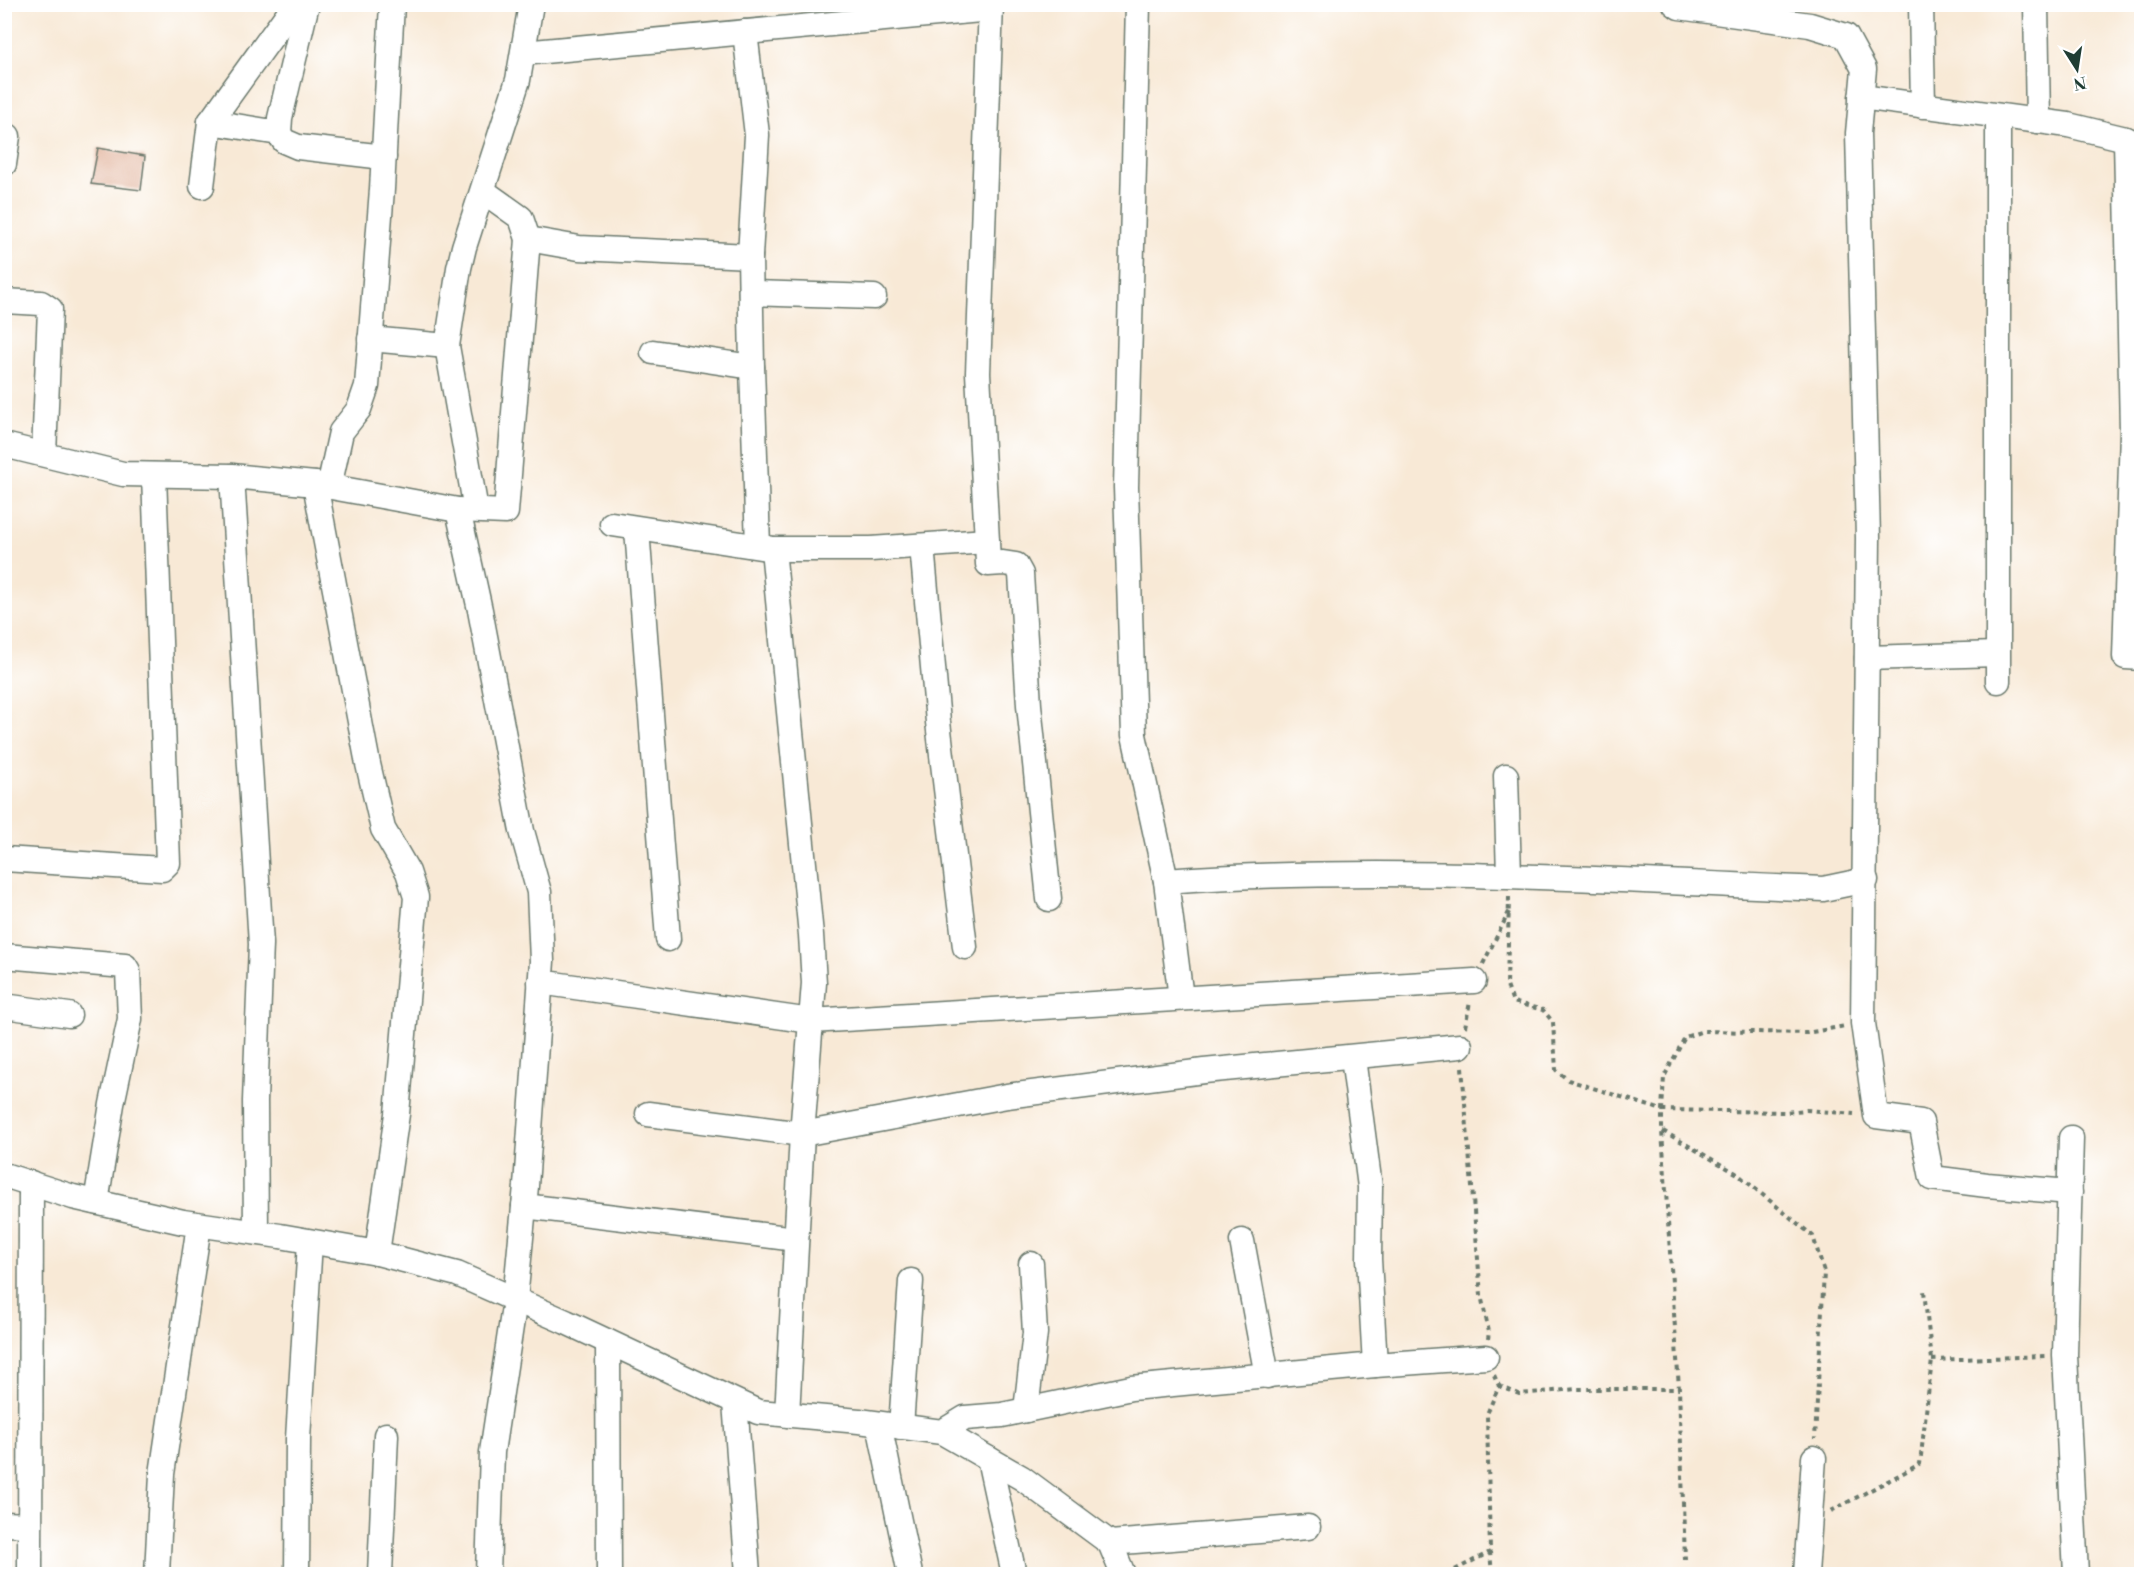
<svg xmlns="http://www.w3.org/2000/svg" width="2146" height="1579" font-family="'Libre Bodoni',serif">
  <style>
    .building { fill: #d69473 }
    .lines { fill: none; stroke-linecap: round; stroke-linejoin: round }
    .minor-casing { stroke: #6b796d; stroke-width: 27 }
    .path { stroke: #6b796d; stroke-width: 4; stroke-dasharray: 4.5 4.5; stroke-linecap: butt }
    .minor { stroke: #fff; stroke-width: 24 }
  </style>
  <rect width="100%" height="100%" fill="#fff"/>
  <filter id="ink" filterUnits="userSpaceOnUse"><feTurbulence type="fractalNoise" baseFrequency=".0167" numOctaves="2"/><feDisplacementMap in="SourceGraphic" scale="12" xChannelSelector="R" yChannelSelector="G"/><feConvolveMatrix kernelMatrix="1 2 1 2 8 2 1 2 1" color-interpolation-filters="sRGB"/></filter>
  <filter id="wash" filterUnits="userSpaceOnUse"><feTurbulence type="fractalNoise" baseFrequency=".008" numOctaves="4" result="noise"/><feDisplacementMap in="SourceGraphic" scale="24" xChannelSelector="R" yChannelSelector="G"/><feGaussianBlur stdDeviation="1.35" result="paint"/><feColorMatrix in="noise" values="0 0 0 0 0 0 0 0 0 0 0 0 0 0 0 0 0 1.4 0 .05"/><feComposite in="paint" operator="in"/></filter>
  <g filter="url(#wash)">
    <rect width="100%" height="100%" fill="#f8e9d6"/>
    <g id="blocks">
      <path class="building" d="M98,148L145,156L141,190L91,184Z"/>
    </g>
  </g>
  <g filter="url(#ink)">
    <use href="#blocks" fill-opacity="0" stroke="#6b796d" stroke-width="1.5"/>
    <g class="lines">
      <g class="minor-casing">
        <g id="minor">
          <path d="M307,4L280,118L279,133L284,141L298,147L384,157"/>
          <path d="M991,4L978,373L987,541L988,564L1003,563L1016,565L1021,574L1029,705L1049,899"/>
          <path d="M1138,4L1126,487L1134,735L1166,881L1181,998"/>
          <path d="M1675,4L1679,7L1810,25L1846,36L1864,69L1858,133L1868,538L1863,1023L1876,1116L1921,1122L1932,1178L1987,1185L2070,1192"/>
          <path d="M1921,4L1923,106"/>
          <path d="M2036,4L2038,121"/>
          <path d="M745,32L757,135L750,256L752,367L758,546"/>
          <path d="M523,53L991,9"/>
          <path d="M1861,97L2068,125L2126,139L2139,145"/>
          <path d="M1998,116V681"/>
          <path d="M210,122L279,133"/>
          <path d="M2126,139L2132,431L2125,657L2142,658"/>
          <path d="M4,164L8,136"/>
          <path d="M202,186L210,122L295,4"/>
          <path d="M528,239L579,248L750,256"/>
          <path d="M751,293L874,297"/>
          <path d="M4,301L41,303L50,309L44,454"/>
          <path d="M370,339L447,346"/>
          <path d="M653,352L752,367"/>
          <path d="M4,445L123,474L232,476L315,484L458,510L506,512L528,239L521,218L483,191"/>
          <path d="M232,476L261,944L255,1101L256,1232"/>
          <path d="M315,484L368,764L383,829L408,872L416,897L397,1114L377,1253"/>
          <path d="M329,487L341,432L359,409L367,386L382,189L392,4"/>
          <path d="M458,510L480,610L522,831L539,892L542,961L526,1186L515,1300L492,1452L488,1574"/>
          <path d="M476,510L447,346L459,268L464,247L518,80L531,4"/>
          <path d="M612,524L773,549H871L987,541"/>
          <path d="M637,529L668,939"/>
          <path d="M922,546L938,722L965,947"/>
          <path d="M773,549L811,935L814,983L802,1134L787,1415"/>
          <path d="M1867,658L1997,654"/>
          <path d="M1506,776L1509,875"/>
          <path d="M4,859L162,869L168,863L154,475"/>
          <path d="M1166,881C1385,865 1605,880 1823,889L1866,880"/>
          <path d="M4,956L125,966L128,971L130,1019L112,1104L96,1202"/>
          <path d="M540,982L811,1021L1474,981"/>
          <path d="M4,1006L69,1015"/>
          <path d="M1353,1058L1370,1187L1369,1259L1375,1365"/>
          <path d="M648,1114L802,1134L1007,1096L1204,1071L1460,1046"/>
          <path d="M2071,1138L2065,1355L2076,1574"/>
          <path d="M4,1175L73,1197L183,1222L280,1236L377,1253L457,1274L566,1322L758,1412L859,1421L942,1432L1022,1478L1110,1543L1123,1574"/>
          <path d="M524,1206L796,1239"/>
          <path d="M1242,1241L1267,1376"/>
          <path d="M608,1342L609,1574"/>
          <path d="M735,1402L748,1574"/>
          <path d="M1026,1410L1035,1333L1031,1264"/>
          <path d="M879,1424L910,1574"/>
          <path d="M901,1427L911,1281"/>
          <path d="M942,1432L965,1418L1002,1415L1131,1388L1375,1365L1486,1357"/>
          <path d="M989,1459L1014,1574"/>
          <path d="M4,1524L30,1525"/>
          <path d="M1110,1543L1308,1527"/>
          <path d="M30,1574L31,1183"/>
          <path d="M157,1574L162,1474L199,1225"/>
          <path d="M297,1574L298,1439L310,1242"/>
          <path d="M380,1574L386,1435"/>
          <path d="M1806,1574L1814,1458"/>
        </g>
      </g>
      <g class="path">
        <path d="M1509,897L1507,986L1513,1002L1543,1010L1553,1022L1556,1070L1568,1080L1662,1110L1785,1112L1806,1110L1854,1114"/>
        <path d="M1483,964L1509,912"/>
        <path d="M1465,1027L1470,1002"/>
        <path d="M1462,1067L1481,1295L1489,1332L1488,1339"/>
        <path d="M1663,1131L1736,1173L1813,1236L1824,1272L1815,1439"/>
        <path d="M1932,1360L2046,1356"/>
        <path d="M1499,1386L1519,1394L1577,1389H1679"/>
        <path d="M1831,1511L1920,1464L1932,1360L1924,1291"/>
        <path d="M1685,1560L1679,1389L1662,1131V1110L1664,1077L1685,1037L1703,1031L1807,1033L1845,1026"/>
        <path d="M1447,1574L1490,1552"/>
        <path d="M1492,1574L1490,1552L1487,1414L1499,1386L1494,1375"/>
      </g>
      <use href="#minor" class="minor"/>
    </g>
  </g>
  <rect width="2146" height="1579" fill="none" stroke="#fff" stroke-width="24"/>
  <g transform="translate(2077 69) rotate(168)" stroke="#ffffff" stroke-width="4.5" paint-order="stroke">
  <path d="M0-4.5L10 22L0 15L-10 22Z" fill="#1f3d34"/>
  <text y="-9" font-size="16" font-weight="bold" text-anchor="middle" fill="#1f3d34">N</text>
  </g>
</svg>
